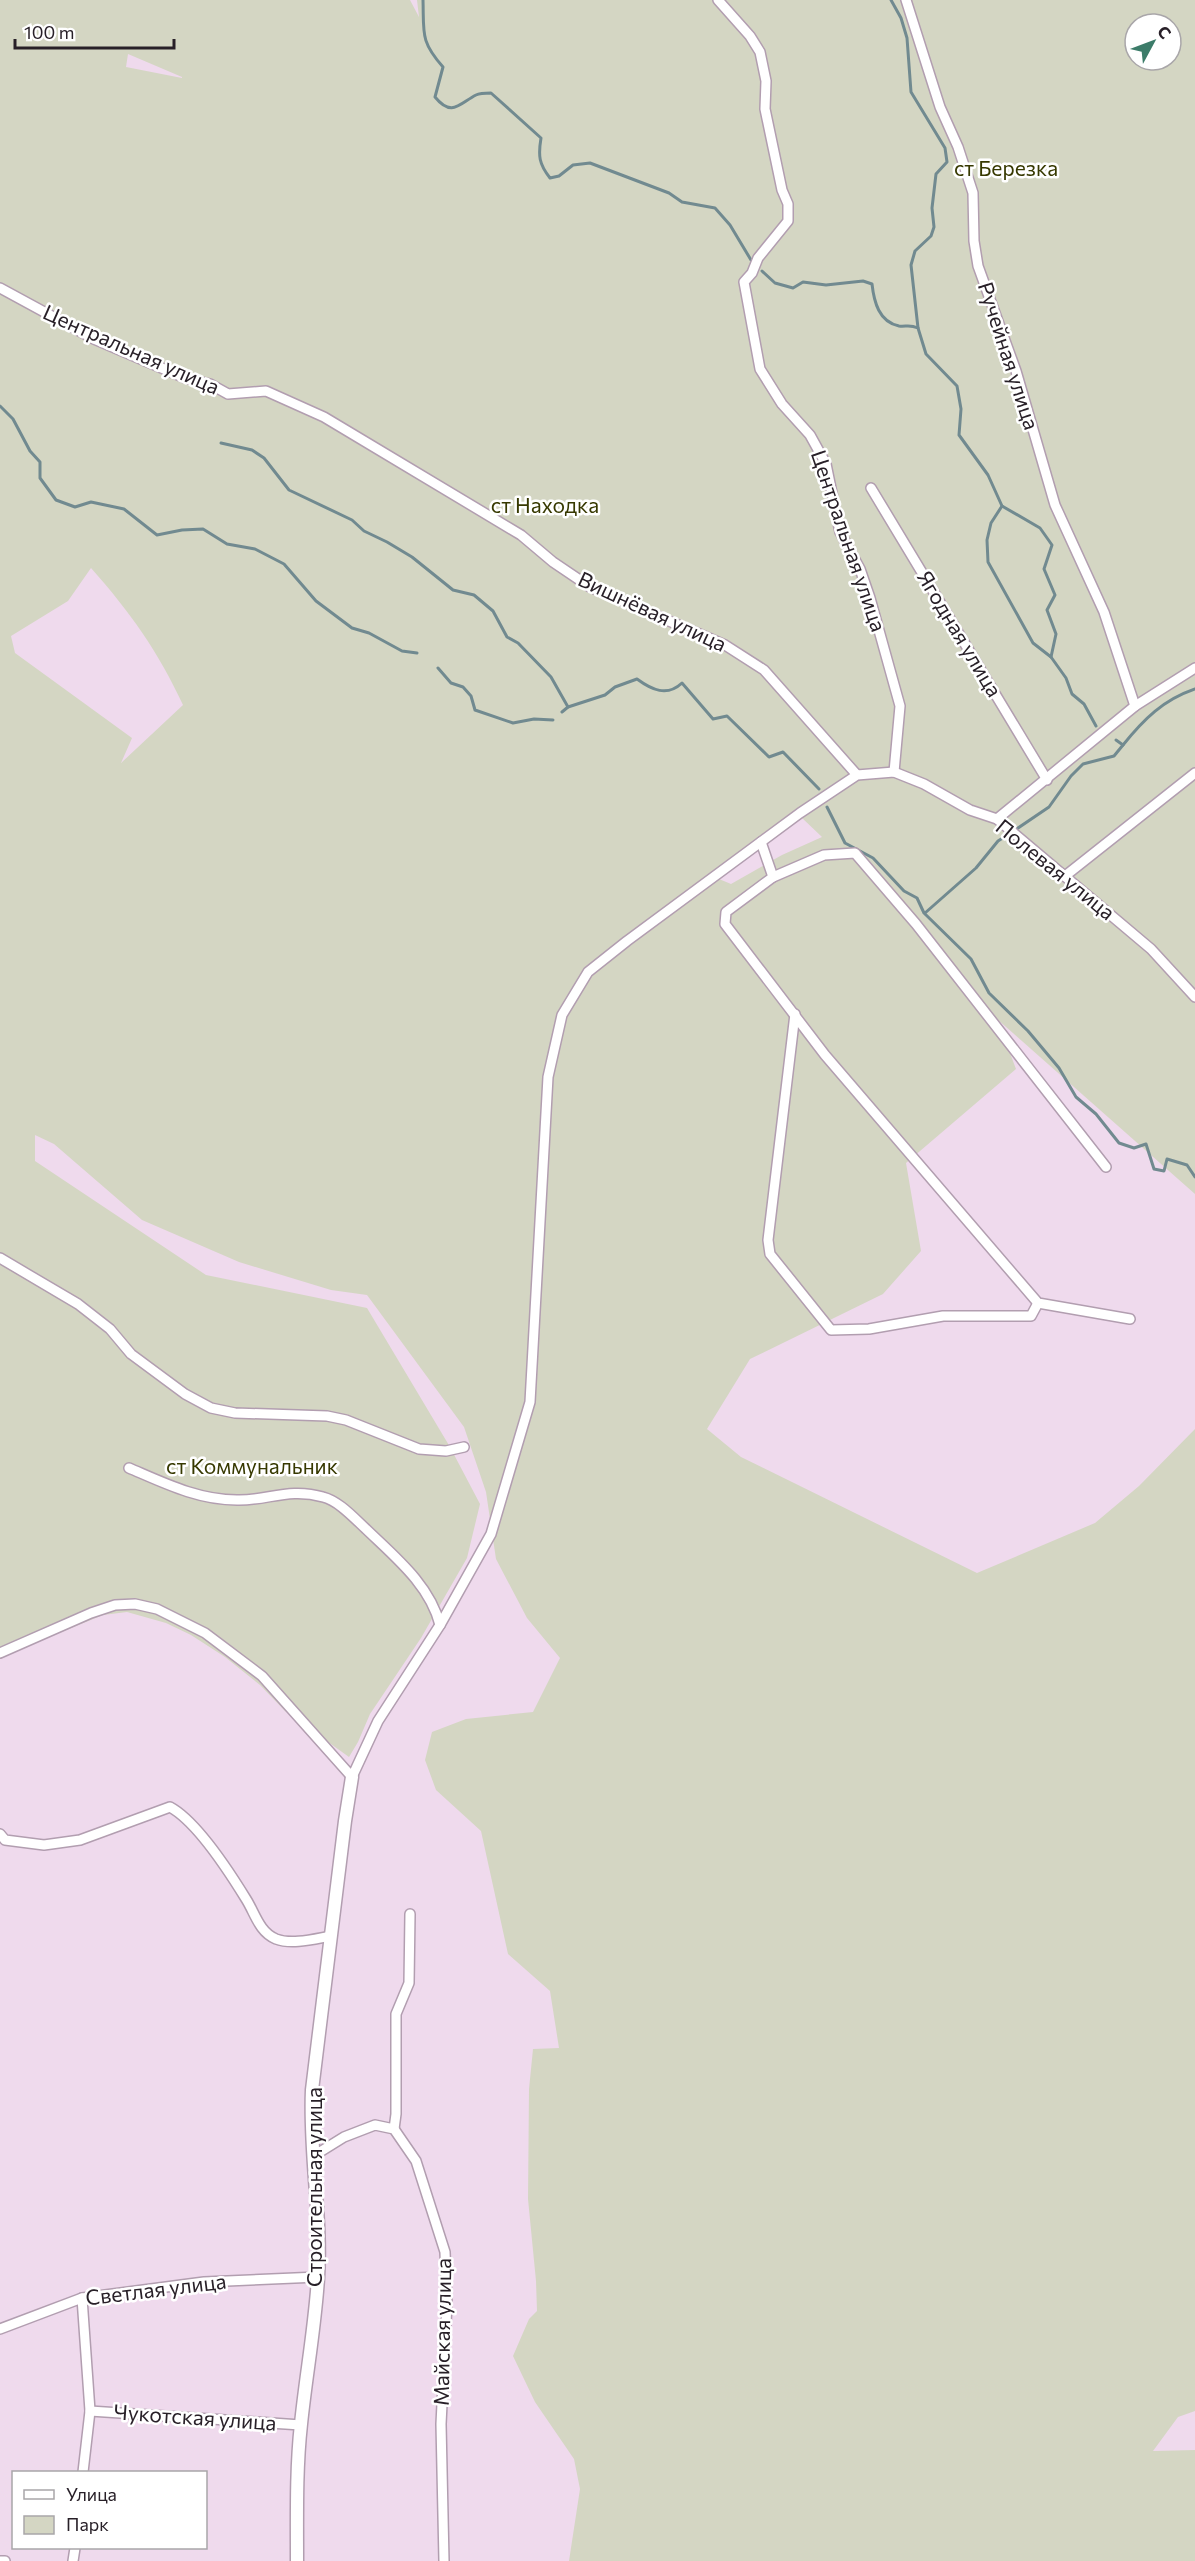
<svg xmlns="http://www.w3.org/2000/svg" width="1195" height="2561" font-family="Commissioner,sans-serif">
  <style>
    .green { fill: #d4d6c3; fill-rule: evenodd }
    .lines { fill: none; stroke-linecap: round; stroke-linejoin: round }
    .stream { stroke: #718a90; stroke-width: 3 }
    .street-casing { stroke: #b29eb0; stroke-width: 12 }
    .secondary-casing { stroke: #b29eb0; stroke-width: 15 }
    .street { stroke: #fff; stroke-width: 9 }
    .secondary { stroke: #fff; stroke-width: 12 }
    .labels { text-anchor: middle; stroke-width: 5; stroke-linejoin: round; paint-order: stroke }
    .park-label { font-size: 21px; fill: #373901; stroke: #fff }
    .street-label { font-size: 21px; fill: #282028; stroke: #fff }
  </style>
  <rect width="100%" height="100%" fill="#efdaed"/>
  <path class="green" d="M0,0H410L419,17L417,0H1195V1194L997,1019L1016,1069L906,1163L921,1251L883,1294L750,1359L707,1429L741,1457L977,1573L1095,1523L1139,1486L1195,1429V2411L1178,2417L1153,2451L1195,2450V2561H569L580,2489L574,2459L535,2402L513,2356L529,2319L537,2311L536,2281L528,2199L529,2089L533,2049L559,2048L550,1991L508,1954L481,1831L436,1790L425,1760L432,1732L466,1719L533,1712L560,1658L527,1618L496,1559L486,1492L464,1427L367,1295L331,1290L239,1262L142,1220L54,1144L35,1135V1161L206,1275L367,1308L450,1447L480,1504L467,1558L421,1638L370,1714L358,1742L349,1757L285,1711L260,1685L225,1657L191,1635L166,1623L127,1612L103,1615L0,1657ZM1135,24H1171V60H1135ZM128,54L182,77V78L126,67ZM91,568C130,612 158,651 183,705L121,763L132,738L15,653L11,636L68,601ZM801,817L822,837L782,855L731,884L719,879Z"/>
  <g class="lines">
    <g class="stream">
      <path d="M423,0C424,33 420,41 443,67L435,97C452,118 460,103 476,95C480,93 486,93 491,93L541,138C538,156 539,164 550,178L559,176L573,165L590,163L669,193L682,202L715,208L730,225L751,260"/>
      <path d="M891,0L901,18L907,38L911,92L945,148L947,162L936,174L932,208L934,227L931,236L915,251L911,265L918,328"/>
      <path d="M762,271L775,283L793,288L803,282L826,285L863,281L872,284C874,302 879,322 899,326C906,327 909,324 918,328L926,354L957,386L961,409L959,435L988,475L1002,506L1040,528L1052,545L1044,569L1055,595L1047,610L1056,634L1051,657L1066,678L1072,694L1084,704L1096,726"/>
      <path d="M0,406L13,419L30,451L40,462V478L56,500L75,507L91,502L124,509L157,535L182,530L203,529L227,544L255,549L284,564L316,601L352,628L369,633L402,651L417,653"/>
      <path d="M221,443L252,450L264,458L289,490L352,520L364,531L387,542L412,557L453,590L474,595L493,611L507,637L518,643L551,677L568,707"/>
      <path d="M1002,506L991,523L987,540L988,562L1033,643L1051,657"/>
      <path d="M438,668L451,683L463,687L471,696L475,710L513,723L534,719L553,720"/>
      <path d="M562,712L568,707L605,695L615,687L637,679C652,690 667,697 682,683L713,719L727,716L769,757L783,752L819,789"/>
      <path d="M1123,745C1144,719 1163,700 1195,689"/>
      <path d="M827,807L845,843L873,858L904,891L917,898L924,913L971,959L989,993L1028,1031L1059,1068L1076,1097L1096,1114L1119,1143L1134,1148L1146,1144L1154,1169L1164,1171L1167,1159L1187,1165L1195,1177"/>
      <path d="M1015,830L1049,807L1071,776L1083,764L1114,756L1123,745L1116,740"/>
      <path d="M925,913L976,868L998,841L1009,834"/>
    </g>
    <g class="street-casing">
      <g id="street">
        <path d="M718,0L750,36L760,52L766,81L765,109L782,190L788,204V221L758,258L752,273L744,282L760,369L782,404L810,435L826,464L840,532L860,569L870,598L900,706L894,772"/>
        <path d="M906,0L940,107L958,147L973,193L974,241L978,266L1016,371L1055,505L1104,612L1135,706"/>
        <path d="M0,288L94,339L185,378L210,384L228,394L266,391L324,417L521,535L553,562L590,587L725,645L764,670L857,775"/>
        <path d="M871,488L1047,780"/>
        <path d="M997,819L1135,706L1195,668"/>
        <path d="M761,842L773,877L726,912L725,924L825,1055L1038,1303L1130,1319"/>
        <path d="M1065,876L1195,773"/>
        <path d="M773,877L824,855L855,853L916,924L1106,1167"/>
        <path d="M795,1014L768,1240L770,1254L831,1330L869,1329L943,1316H1031L1038,1303"/>
        <path d="M0,1258L78,1304L110,1329L131,1354L185,1394L211,1408L235,1413L327,1416L346,1420L419,1449L446,1451L464,1447"/>
        <path d="M129,1468C164,1483 198,1500 237,1500C267,1501 289,1487 323,1497C339,1501 354,1518 366,1529C395,1557 430,1585 440,1625"/>
        <path d="M0,1653L91,1613L115,1605L135,1604L157,1609L205,1633L262,1676L352,1777L378,1721L440,1625L491,1534L530,1402L548,1077L562,1015L588,972L627,941L800,813L857,775L894,772L924,784L970,810L997,819L1151,949L1195,997"/>
        <path d="M0,1834L5,1840L44,1845L80,1840L170,1807C196,1821 230,1873 246,1899C255,1913 259,1932 276,1939C292,1945 314,1939 331,1936"/>
        <path d="M394,2129L396,2114V2014L409,1983L410,1914"/>
        <path d="M315,2155L344,2137L375,2125L394,2129L416,2161L445,2252L447,2303L441,2424L444,2561"/>
        <path d="M82,2298L90,2411L83,2472"/>
        <path d="M0,2329L82,2298L204,2282L318,2277"/>
        <path d="M90,2411L301,2425"/>
        <path d="M0,2561H5"/>
        <path d="M73,2561L75,2548"/>
      </g>
    </g>
    <g class="secondary-casing">
      <path id="secondary" d="M297,2561C297,2515 296,2469 301,2424C306,2375 315,2327 318,2278C322,2216 309,2153 312,2090L345,1821L352,1777"/>
    </g>
    <use href="#street" class="street"/>
    <use href="#secondary" class="secondary"/>
  </g>
  <g class="labels">
    <g class="park-label">
      <text x="1006" y="176">ст Березка</text>
      <text x="545" y="513">ст Находка</text>
      <text x="252" y="1474">ст Коммунальник</text>
    </g>
    <g class="street-label">
      <text transform="translate(131 350) rotate(24)" y="7">Центральная улица</text>
      <text transform="translate(1008 356) rotate(72)" y="7">Ручейная улица</text>
      <text transform="translate(848 541) rotate(71)" y="7">Центральная улица</text>
      <text transform="translate(652 612) rotate(25)" y="7">Вишнёвая улица</text>
      <text transform="translate(959 634) rotate(59)" y="7">Ягодная улица</text>
      <text transform="translate(1055 870) rotate(39)" y="7">Полевая улица</text>
      <text transform="translate(315 2187) rotate(-90)" y="7">Строительная улица</text>
      <text transform="translate(156 2290) rotate(-7)" y="7">Светлая улица</text>
      <text transform="translate(443 2332) rotate(-89)" y="7">Майская улица</text>
      <text transform="translate(195 2418) rotate(4)" y="7">Чукотская улица</text>
    </g>
  </g>
  <rect x="12" y="2471" width="195" height="78" fill="#ffffff" stroke="#a9a6a9" stroke-width="1.5"/>
  <rect x="24" y="2490" width="30" height="9" fill="#ffffff" stroke="#a9a6a9" stroke-width="1.5"/>
  <text x="66" y="2501" font-size="18" fill="#282028">Улица</text>
  <rect x="24" y="2516" width="30" height="18" fill="#d4d6c3" stroke="#a9a6a9" stroke-width="1.5"/>
  <text x="66" y="2531" font-size="18" fill="#282028">Парк</text>
  <g transform="translate(1153 42) rotate(49)"><circle r="28" fill="#ffffff" stroke="#a9a6a9" stroke-width="1.5"/>
  <path d="M0-4.5L10 22L0 15L-10 22Z" fill="#3c7c69"/>
  <text y="-9" font-size="16" font-weight="bold" text-anchor="middle" fill="#282028">С</text>
  </g>
  <path d="M15 39v9h159v-9" fill="none" stroke="#282028" stroke-width="3"/>
  <text x="24" y="39" font-size="18" fill="#282028" stroke="#ffffff" stroke-width="4.5" paint-order="stroke">100 m</text>
</svg>
